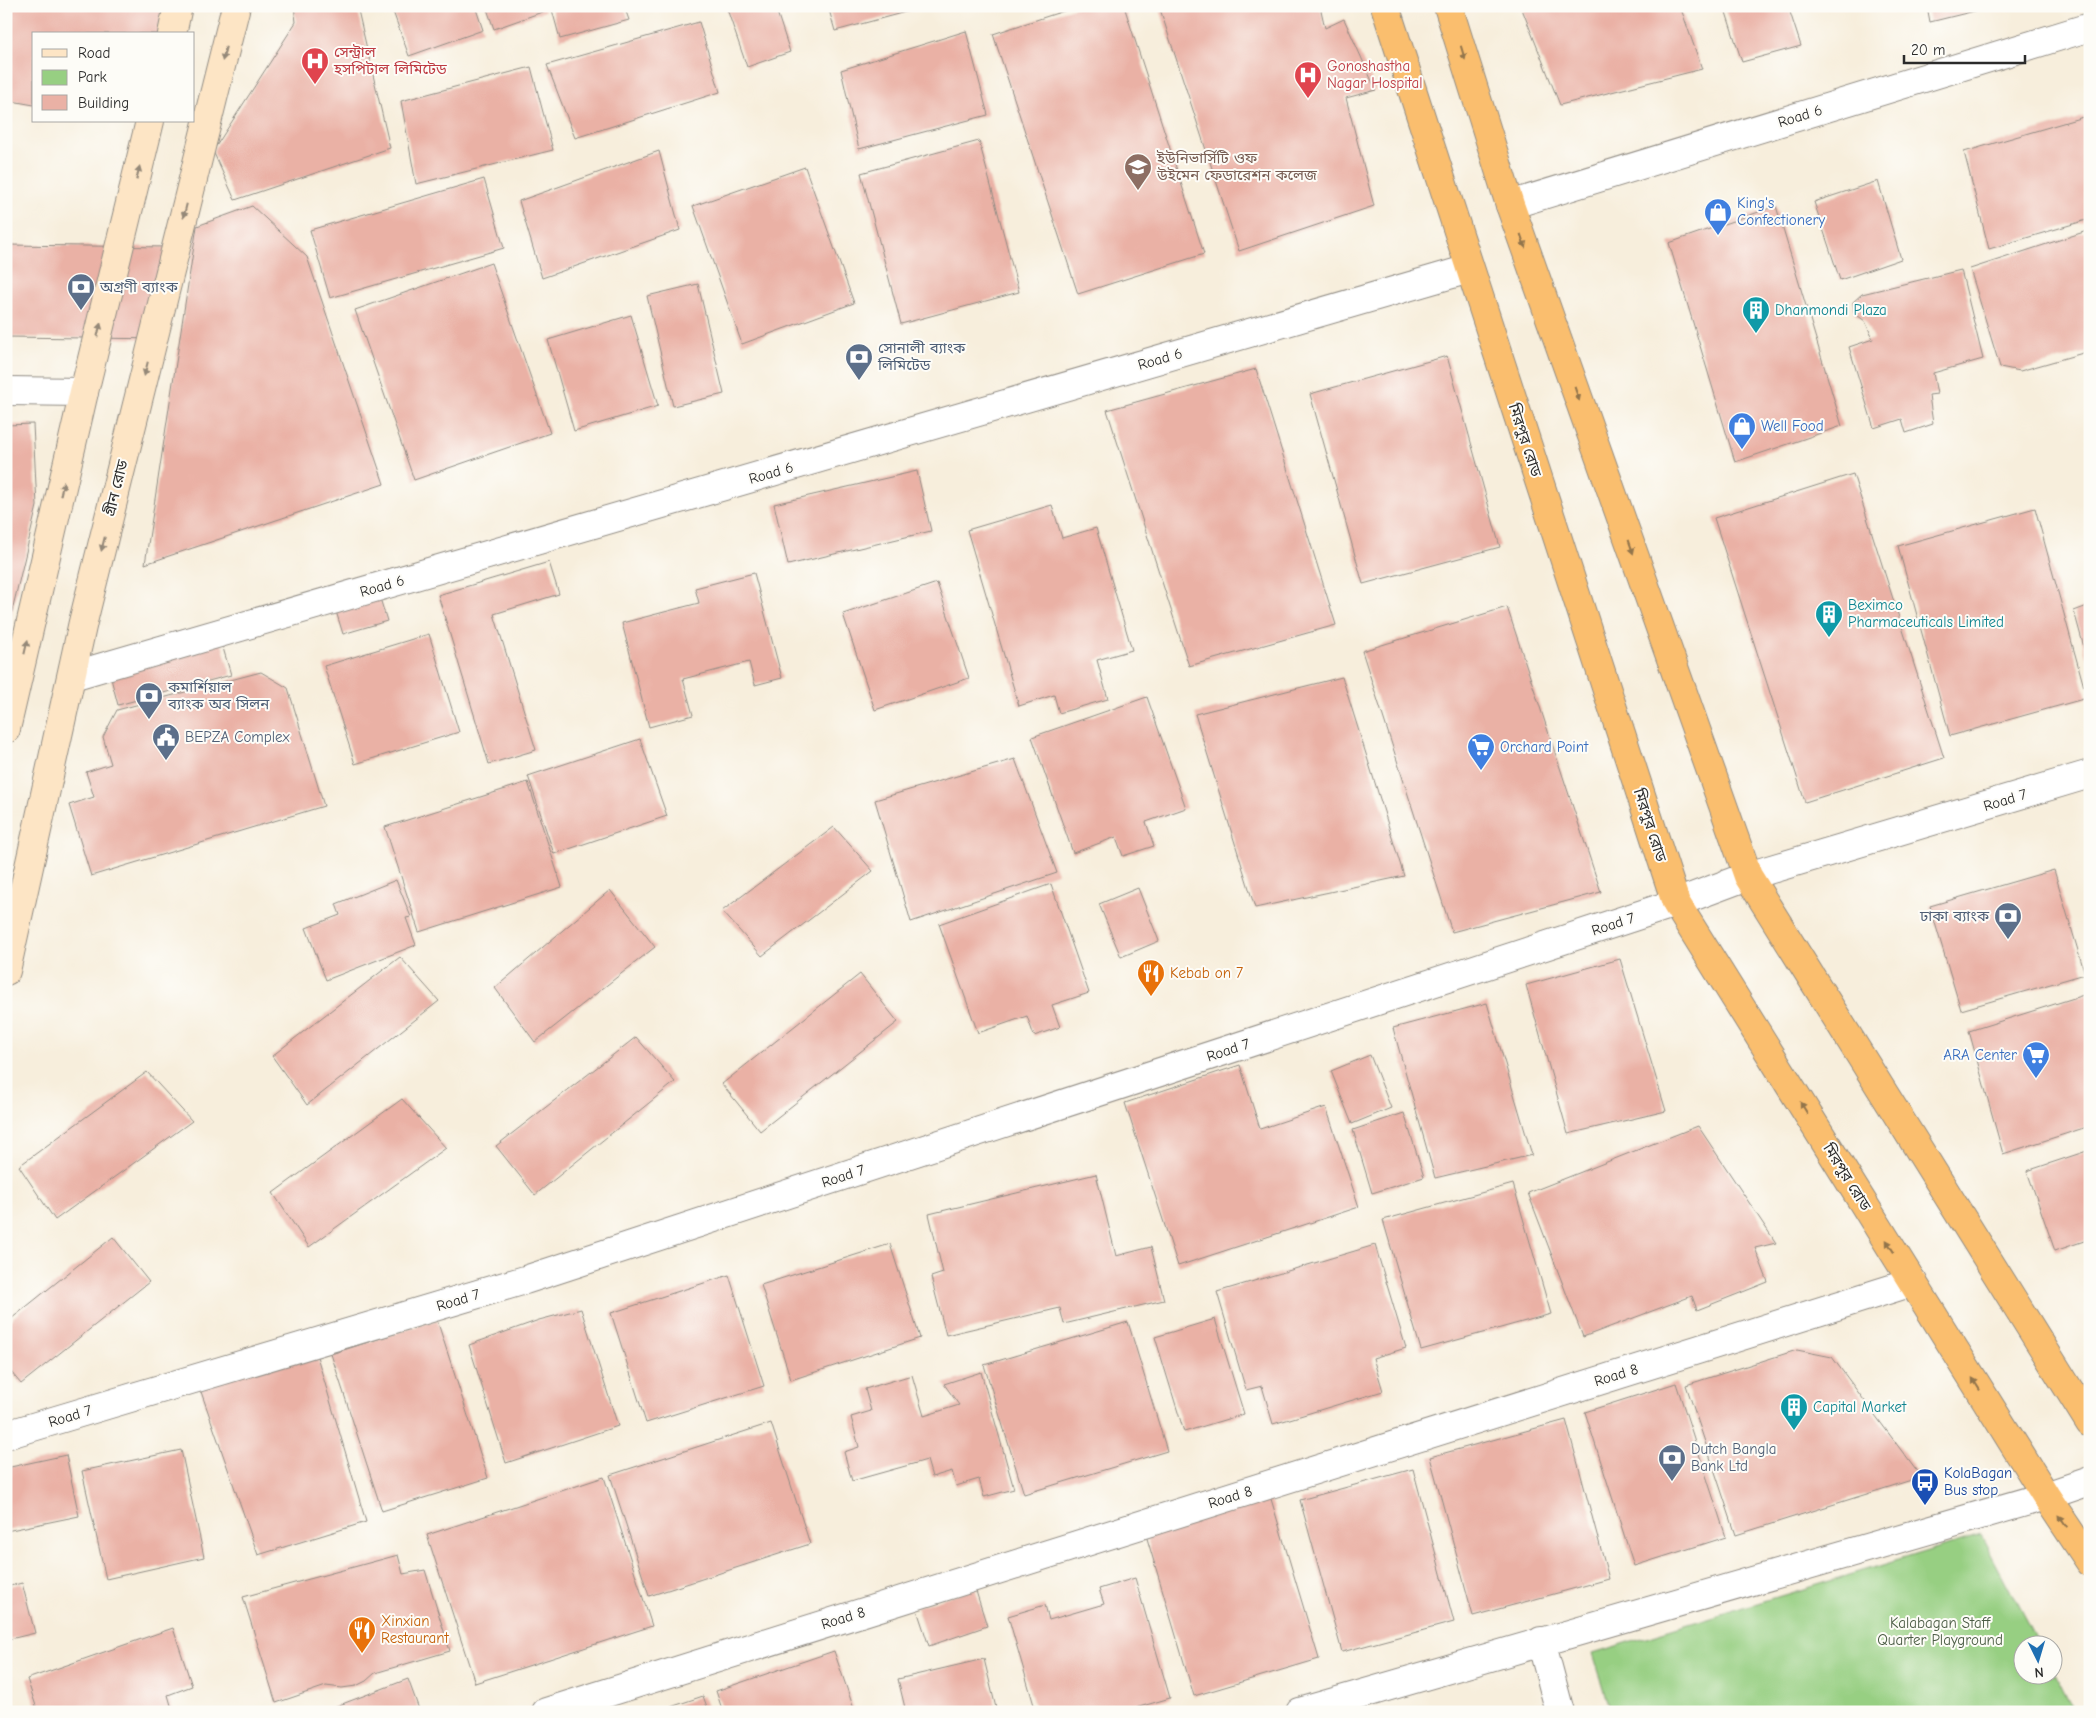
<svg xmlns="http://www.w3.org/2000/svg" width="2096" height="1718" font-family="'Comic Neue','Noto Sans Bengali',sans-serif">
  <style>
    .green { fill: #97cf82; stroke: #617d56 }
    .building { fill: #eab1a5 }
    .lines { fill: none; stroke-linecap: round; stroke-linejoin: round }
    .street-casing { stroke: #918c84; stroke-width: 30 }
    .secondary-casing { stroke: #918c84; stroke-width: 30 }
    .highway-casing { stroke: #918c84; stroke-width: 30 }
    .street { stroke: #fff; stroke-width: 28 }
    .secondary { stroke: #fde5c5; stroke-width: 28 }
    .highway { stroke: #fabe6e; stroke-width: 28 }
    .oneway { fill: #92744c }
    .oneway2 { fill: #948878 }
    .labels { text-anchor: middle; stroke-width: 4; stroke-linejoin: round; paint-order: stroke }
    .health-label { font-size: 15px; fill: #be3a42; stroke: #fdfcf7; text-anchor: start }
    .street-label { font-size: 15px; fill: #2b2b2b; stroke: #fdfcf7 }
    .education-label { font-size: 15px; fill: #785e54; stroke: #fdfcf7; text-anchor: start }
    .shop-label { font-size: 15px; fill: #366cbe; stroke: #fdfcf7; text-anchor: start }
    .service-label { font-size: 15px; fill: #4e5e75; stroke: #fdfcf7; text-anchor: start }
    .culture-label { font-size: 15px; fill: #0d838f; stroke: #fdfcf7; text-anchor: start }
    .food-label { font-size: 15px; fill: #c56008; stroke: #fdfcf7; text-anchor: start }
    .transit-label { font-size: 15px; fill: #164399; stroke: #fdfcf7; text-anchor: start }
    .park-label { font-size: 15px; fill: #4b5c45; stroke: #fdfcf7 }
  </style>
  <rect width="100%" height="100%" fill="#fdfcf7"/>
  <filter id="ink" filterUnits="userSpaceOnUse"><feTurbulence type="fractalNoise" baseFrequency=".02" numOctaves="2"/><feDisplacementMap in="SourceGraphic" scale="10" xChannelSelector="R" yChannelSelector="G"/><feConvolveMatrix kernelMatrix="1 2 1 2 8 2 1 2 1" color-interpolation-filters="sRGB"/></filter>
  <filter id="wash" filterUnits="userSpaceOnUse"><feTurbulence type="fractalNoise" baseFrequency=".0096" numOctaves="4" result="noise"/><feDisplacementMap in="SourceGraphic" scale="20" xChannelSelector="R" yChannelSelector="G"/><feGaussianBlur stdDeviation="1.12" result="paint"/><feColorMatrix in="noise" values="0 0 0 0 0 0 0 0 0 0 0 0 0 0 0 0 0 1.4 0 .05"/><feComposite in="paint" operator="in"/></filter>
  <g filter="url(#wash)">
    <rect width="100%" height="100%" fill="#f7eedc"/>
    <path class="green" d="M1981,1535L2039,1645L2024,1646V1676H2054V1674L2073,1712H1611L1593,1653Z"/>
    <g id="blocks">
      <g class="building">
        <path d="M6,6H178L171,34H34V105L6,100Z"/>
        <path d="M294,6H357L390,148L235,200L213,151L296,22Z"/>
        <path d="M391,6H475L483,30L409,56Z"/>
        <path d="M486,6H543L545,11L494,29Z"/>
        <path d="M551,6H624L629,20L560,39Z"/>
        <path d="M726,6H775L790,52L747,67Z"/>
        <path d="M828,6H924V7L835,31Z"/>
        <path d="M1079,6H1124L1204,254L1078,294L993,34Z"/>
        <path d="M1159,6H1320L1325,28L1344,19L1376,90L1346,98L1374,206L1239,251Z"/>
        <path d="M1530,6H1680L1702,69L1560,105L1522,9Z"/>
        <path d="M1724,6H1788L1801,46L1742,62Z"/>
        <path d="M1927,6H1991V7L1930,22Z"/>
        <path d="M699,22L720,92L575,138L547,65Z"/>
        <path d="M966,31L988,115L859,149L841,70Z"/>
        <path d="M531,67L553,150L416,184L401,101Z"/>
        <path d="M2090,115V219L1989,249L1964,152Z"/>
        <path d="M979,141L1019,292L901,324L861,173Z"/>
        <path d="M659,151L680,230L542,278L519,201Z"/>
        <path d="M805,167L854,303L742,344L693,206Z"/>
        <path d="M484,179L504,248L330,298L310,230Z"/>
        <path d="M1878,181L1901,259L1840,280L1814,202Z"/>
        <path d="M252,206L307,257L384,484L145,564L197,226Z"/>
        <path d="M1776,206L1842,426L1735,462L1669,243Z"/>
        <path d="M2090,230V351L2020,371L2000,367L1970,269Z"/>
        <path d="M6,245L168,247L167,339L6,337Z"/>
        <path d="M491,263L550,433L414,480L355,310Z"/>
        <path d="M1961,270L1983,359L1933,373L1937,394L1929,395L1933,424L1906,433L1902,419L1874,428L1849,347L1873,339L1865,321L1854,313L1853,302L1862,294Z"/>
        <path d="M698,284L724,394L673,406L647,296Z"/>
        <path d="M631,315L658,406L574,431L548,340Z"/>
        <path d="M1447,356L1500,547L1363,584L1310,394Z"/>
        <path d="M1256,369L1336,625L1189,666L1107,410Z"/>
        <path d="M33,424L37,506L6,636V425Z"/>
        <path d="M917,471L931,531L788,565L774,504Z"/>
        <path d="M1853,474L1944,758L1805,802L1714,518Z"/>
        <path d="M1052,505L1062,538L1096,528L1132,650L1097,660L1108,699L1059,713L1054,695L1019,706L967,530Z"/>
        <path d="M2035,508L2087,698L1950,736L1898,546Z"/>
        <path d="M549,562L559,594L494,614L536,750L489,764L438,595Z"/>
        <path d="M754,573L782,678L755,685L749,662L683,679L693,715L649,727L622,623L699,603L695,588Z"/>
        <path d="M937,583L969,678L875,710L843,614Z"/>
        <path d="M379,595L387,621L343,634L335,608Z"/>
        <path d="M2090,605V666H2089L2074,611Z"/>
        <path d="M1507,607L1601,892L1452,932L1362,651Z"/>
        <path d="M429,634L459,732L355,764L324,666Z"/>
        <path d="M221,641L231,675L118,705L109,671Z"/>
        <path d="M261,672L288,688L324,806L91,876L69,805L94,797L86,772L111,764L103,737L117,710Z"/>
        <path d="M1342,677L1404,876L1255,908L1195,714Z"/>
        <path d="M1147,697L1186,808L1146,822L1154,846L1123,856L1116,837L1073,853L1032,737Z"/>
        <path d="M640,739L667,816L554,854L528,776Z"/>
        <path d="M1015,759L1057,873L911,922L875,800Z"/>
        <path d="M528,782L562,887L419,932L385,827Z"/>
        <path d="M834,827L873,871L762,956L722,911Z"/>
        <path d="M2054,870L2085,974L1961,1010L1930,906Z"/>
        <path d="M396,880L411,917L406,918L416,945L326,980L306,928L340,915L336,904Z"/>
        <path d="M1051,884L1089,993L1052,1005L1060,1027L1034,1036L1027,1016L978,1033L939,924Z"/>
        <path d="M1138,888L1159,941L1121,957L1099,904Z"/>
        <path d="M610,890L655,947L535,1042L495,988Z"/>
        <path d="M400,957L439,1001L307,1105L272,1056Z"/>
        <path d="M1620,959L1666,1111L1568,1134L1526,985Z"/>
        <path d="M860,974L898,1022L760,1131L722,1084Z"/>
        <path d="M2090,993V1126L2003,1154L1969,1031Z"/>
        <path d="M1487,1003L1532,1155L1435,1178L1393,1028Z"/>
        <path d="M636,1037L675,1082L535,1195L496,1146Z"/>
        <path d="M1370,1055L1391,1108L1352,1124L1331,1071Z"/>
        <path d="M1240,1065L1260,1129L1326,1107L1359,1207L1178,1266L1125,1103Z"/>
        <path d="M147,1072L192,1121L55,1220L19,1166Z"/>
        <path d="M402,1099L446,1148L309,1247L273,1193Z"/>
        <path d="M1404,1113L1424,1177L1372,1193L1353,1130Z"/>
        <path d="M1698,1126L1776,1243L1755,1248L1768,1282L1697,1310L1692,1296L1583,1337L1528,1193Z"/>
        <path d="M2090,1150V1239L2055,1251L2027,1171Z"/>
        <path d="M1096,1174L1116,1256L1151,1247L1164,1300L1064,1324L1060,1308L946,1335L931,1277L943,1273L929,1214Z"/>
        <path d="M1513,1184L1551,1314L1421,1350L1383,1220Z"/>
        <path d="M113,1237L149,1282L21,1384L6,1366V1323Z"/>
        <path d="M890,1244L920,1338L791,1380L761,1285Z"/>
        <path d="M1375,1245L1406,1348L1373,1358L1383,1391L1273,1424L1262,1386L1246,1390L1217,1292Z"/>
        <path d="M729,1275L764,1386L646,1423L611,1313Z"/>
        <path d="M581,1309L618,1426L506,1463L469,1345L539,1320Z"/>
        <path d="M1215,1319L1244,1414L1184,1432L1155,1337Z"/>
        <path d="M437,1320L488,1478L382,1511L331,1354Z"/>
        <path d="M1128,1322L1167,1451L1024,1494L984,1365Z"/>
        <path d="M1797,1350L1832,1357L1921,1477L1736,1535L1686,1385Z"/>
        <path d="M316,1353L366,1522L258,1555L199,1386Z"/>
        <path d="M981,1372L1014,1489L984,1497L979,1479L956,1486L952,1471L932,1477L927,1460L852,1481L844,1452L859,1447L851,1417L871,1411L865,1389L912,1375L924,1416L959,1405L944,1384Z"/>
        <path d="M1676,1383L1726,1537L1634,1566L1585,1412Z"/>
        <path d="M1566,1420L1609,1579L1473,1616L1430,1457Z"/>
        <path d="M771,1423L810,1544L649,1596L610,1475Z"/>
        <path d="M181,1450L204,1557L106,1579L82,1471Z"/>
        <path d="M66,1455L79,1516L6,1531V1468Z"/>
        <path d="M1413,1469L1454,1622L1342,1652L1300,1500Z"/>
        <path d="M604,1477L652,1626L475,1683L427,1535Z"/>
        <path d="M1271,1499L1319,1659L1194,1696L1146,1535Z"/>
        <path d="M398,1555L403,1574L425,1570L450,1651L375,1673L366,1681L356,1686L342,1688L326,1686L276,1703L243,1597Z"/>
        <path d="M1135,1578L1170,1698L1122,1712H1036L1008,1616L1045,1605L1049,1620L1104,1604L1099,1589Z"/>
        <path d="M22,1583L35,1633L6,1640V1587Z"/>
        <path d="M975,1588L987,1626L929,1646L916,1607Z"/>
        <path d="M173,1628L192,1686L168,1695L173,1712H38L27,1679Z"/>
        <path d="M834,1651L855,1712H723L716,1691Z"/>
        <path d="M984,1659L997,1712H906L898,1679Z"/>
        <path d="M408,1679L420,1712H321Z"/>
        <path d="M6,1692H7L13,1712H6Z"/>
        <path d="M703,1696L709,1712H659V1711Z"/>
      </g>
    </g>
  </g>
  <g filter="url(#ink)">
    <use href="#blocks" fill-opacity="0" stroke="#918c84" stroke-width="1"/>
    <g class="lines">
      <g class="street-casing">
        <g id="street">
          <path d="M1510,205L2090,27"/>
          <path d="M6,391L84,392"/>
          <path d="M72,676L1469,269"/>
          <path d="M6,1435L525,1280L1676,903L1748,876L2090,774"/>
          <path d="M1541,1641L1560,1712"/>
          <path d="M546,1712L1913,1282"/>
          <path d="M1300,1712L2046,1496L2090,1481"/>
        </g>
      </g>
      <g class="secondary-casing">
        <g id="secondary">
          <path d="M172,34L178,6"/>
          <path d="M6,729L84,392L150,121"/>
          <path d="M6,971L83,622L236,6"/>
        </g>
      </g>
      <g class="highway-casing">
        <g id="highway">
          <path d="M1385,6L1676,903L2046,1496L2090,1562"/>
          <path d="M1448,6L1510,205L1748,876L2090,1423"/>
        </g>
      </g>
      <use href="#street" class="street"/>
      <use href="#secondary" class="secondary"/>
      <use href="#highway" class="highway"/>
    </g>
    <defs><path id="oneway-solid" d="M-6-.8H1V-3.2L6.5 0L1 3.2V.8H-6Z" transform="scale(1.25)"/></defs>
    <g class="oneway">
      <use href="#oneway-solid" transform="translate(1463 53) rotate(73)"/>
      <use href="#oneway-solid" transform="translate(1523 241) rotate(71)"/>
      <use href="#oneway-solid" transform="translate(1577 394) rotate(71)"/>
      <use href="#oneway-solid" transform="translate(1631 547) rotate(71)"/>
      <use href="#oneway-solid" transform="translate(1804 1108) rotate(-122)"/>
      <use href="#oneway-solid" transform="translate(1890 1246) rotate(-122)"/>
      <use href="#oneway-solid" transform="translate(1976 1384) rotate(-122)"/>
      <use href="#oneway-solid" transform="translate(2063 1521) rotate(-124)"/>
    </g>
    <g class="oneway2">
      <use href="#oneway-solid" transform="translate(224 54) rotate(104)"/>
      <use href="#oneway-solid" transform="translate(138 173) rotate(-76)"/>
      <use href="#oneway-solid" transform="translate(185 211) rotate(104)"/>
      <use href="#oneway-solid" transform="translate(99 330) rotate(-76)"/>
      <use href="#oneway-solid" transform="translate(146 369) rotate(104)"/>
      <use href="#oneway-solid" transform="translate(62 489) rotate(-77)"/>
      <use href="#oneway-solid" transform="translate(103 544) rotate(104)"/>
      <use href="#oneway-solid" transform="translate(26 647) rotate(-77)"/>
    </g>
  </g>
  <defs>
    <g id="hospital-pin" transform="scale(1.4375)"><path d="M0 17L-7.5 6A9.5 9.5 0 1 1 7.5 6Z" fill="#e0444e" stroke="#fdfcf7"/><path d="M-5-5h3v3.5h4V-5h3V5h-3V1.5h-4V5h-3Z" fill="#fff"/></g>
    <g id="university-pin" transform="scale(1.4375)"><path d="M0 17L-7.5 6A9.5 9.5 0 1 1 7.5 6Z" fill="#8d6e63" stroke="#fdfcf7"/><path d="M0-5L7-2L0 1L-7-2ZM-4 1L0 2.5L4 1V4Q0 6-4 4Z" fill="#fff"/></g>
    <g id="shop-pin" transform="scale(1.4375)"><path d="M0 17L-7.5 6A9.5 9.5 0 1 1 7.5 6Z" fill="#3f7fe0" stroke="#fdfcf7"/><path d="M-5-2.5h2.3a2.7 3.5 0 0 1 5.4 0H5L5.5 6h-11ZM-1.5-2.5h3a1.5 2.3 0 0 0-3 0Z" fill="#fff"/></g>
    <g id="bank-pin" transform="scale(1.4375)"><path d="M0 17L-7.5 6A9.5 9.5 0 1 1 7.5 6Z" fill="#5c6f8a" stroke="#fdfcf7"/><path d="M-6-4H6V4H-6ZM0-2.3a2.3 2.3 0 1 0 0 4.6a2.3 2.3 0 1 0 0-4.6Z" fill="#fff"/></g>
    <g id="building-pin" transform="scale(1.4375)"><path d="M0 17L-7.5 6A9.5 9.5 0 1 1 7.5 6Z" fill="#0f9aa8" stroke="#fdfcf7"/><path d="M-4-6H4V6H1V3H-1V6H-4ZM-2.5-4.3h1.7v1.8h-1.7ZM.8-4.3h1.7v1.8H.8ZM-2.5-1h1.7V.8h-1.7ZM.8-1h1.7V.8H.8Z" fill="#fff"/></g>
    <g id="civic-pin" transform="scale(1.4375)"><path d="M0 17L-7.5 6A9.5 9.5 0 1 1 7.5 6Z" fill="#5c6f8a" stroke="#fdfcf7"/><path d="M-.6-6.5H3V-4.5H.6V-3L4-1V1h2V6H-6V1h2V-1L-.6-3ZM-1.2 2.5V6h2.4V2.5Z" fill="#fff"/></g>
    <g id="supermarket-pin" transform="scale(1.4375)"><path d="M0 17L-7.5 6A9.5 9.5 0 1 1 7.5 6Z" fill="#3f7fe0" stroke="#fdfcf7"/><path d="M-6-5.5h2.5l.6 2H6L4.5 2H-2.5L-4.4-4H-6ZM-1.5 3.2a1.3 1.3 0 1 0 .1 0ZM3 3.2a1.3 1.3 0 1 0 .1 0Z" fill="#fff"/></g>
    <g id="restaurant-pin" transform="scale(1.4375)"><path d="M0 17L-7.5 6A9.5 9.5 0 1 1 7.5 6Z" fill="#e8710a" stroke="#fdfcf7"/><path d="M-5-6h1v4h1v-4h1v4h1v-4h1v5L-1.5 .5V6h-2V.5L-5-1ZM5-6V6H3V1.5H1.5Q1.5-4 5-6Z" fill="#fff"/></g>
    <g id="bus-pin" transform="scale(1.4375)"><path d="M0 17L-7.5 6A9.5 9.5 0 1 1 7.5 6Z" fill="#1a4fb4" stroke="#fdfcf7"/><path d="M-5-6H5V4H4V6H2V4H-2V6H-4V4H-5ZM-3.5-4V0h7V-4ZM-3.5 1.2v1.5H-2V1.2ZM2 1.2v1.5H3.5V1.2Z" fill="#fff"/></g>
  </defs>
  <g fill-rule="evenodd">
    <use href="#hospital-pin" x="315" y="61"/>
    <use href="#hospital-pin" x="1308" y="75"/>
    <use href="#university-pin" x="1138" y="167"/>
    <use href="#shop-pin" x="1718" y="212"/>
    <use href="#bank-pin" x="81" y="287"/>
    <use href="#building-pin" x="1756" y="310"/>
    <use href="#bank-pin" x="859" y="357"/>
    <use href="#shop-pin" x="1742" y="426"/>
    <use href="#building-pin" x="1829" y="614"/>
    <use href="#bank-pin" x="149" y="696"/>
    <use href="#civic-pin" x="166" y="737"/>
    <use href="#supermarket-pin" x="1481" y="747"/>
    <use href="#bank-pin" x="2008" y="916"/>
    <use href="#restaurant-pin" x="1151" y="973"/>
    <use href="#supermarket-pin" x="2036" y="1055"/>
    <use href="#building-pin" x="1794" y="1407"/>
    <use href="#bank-pin" x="1672" y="1458"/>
    <use href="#bus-pin" x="1925" y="1482"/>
    <use href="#restaurant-pin" x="362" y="1630"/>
  </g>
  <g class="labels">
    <g class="health-label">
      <text x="334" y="57">সেন্ট্রাল<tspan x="334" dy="17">হসপিটাল লিমিটেড</tspan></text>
      <text x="1327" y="71">Gonoshastha<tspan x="1327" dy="17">Nagar Hospital</tspan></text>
    </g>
    <g class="street-label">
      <text transform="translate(1800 116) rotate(-17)" y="5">Road 6</text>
      <text transform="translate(1160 359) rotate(-16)" y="5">Road 6</text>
      <text transform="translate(1525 440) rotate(72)" y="5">মিরপুর রোড</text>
      <text transform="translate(771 473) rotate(-16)" y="5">Road 6</text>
      <text transform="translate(116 488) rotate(-76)" y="5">গ্রীন রোড</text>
      <text transform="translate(382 586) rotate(-16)" y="5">Road 6</text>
      <text transform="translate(2005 800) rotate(-17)" y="5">Road 7</text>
      <text transform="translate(1650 825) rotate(72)" y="5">মিরপুর রোড</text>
      <text transform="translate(1613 924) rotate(-18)" y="5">Road 7</text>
      <text transform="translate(1228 1050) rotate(-18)" y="5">Road 7</text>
      <text transform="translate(843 1176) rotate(-18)" y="5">Road 7</text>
      <text transform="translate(1847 1177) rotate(58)" y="5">মিরপুর রোড</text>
      <text transform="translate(458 1300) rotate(-17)" y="5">Road 7</text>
      <text transform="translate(1616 1375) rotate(-17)" y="5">Road 8</text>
      <text transform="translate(70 1416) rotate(-17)" y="5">Road 7</text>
      <text transform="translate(1230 1497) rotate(-17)" y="5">Road 8</text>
      <text transform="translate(843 1618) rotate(-17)" y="5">Road 8</text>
    </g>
    <g class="education-label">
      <text x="1157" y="163">ইউনিভার্সিটি ওফ<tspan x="1157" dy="17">উইমেন ফেডারেশন কলেজ</tspan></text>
    </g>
    <g class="shop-label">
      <text x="1737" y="208">King's<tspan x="1737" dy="17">Confectionery</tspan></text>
      <text x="1761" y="431">Well Food</text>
      <text x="1500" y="752">Orchard Point</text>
      <text x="2017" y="1060" text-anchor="end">ARA Center</text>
    </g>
    <g class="service-label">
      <text x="100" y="292">অগ্রণী ব্যাংক</text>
      <text x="878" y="353">সোনালী ব্যাংক<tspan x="878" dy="17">লিমিটেড</tspan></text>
      <text x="168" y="692">কমার্শিয়াল<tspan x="168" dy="17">ব্যাংক অব সিলন</tspan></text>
      <text x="185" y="742">BEPZA Complex</text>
      <text x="1989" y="921" text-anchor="end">ঢাকা ব্যাংক</text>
      <text x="1691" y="1454">Dutch Bangla<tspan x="1691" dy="17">Bank Ltd</tspan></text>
    </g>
    <g class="culture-label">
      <text x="1775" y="315">Dhanmondi Plaza</text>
      <text x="1848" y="610">Beximco<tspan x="1848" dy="17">Pharmaceuticals Limited</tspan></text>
      <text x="1813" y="1412">Capital Market</text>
    </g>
    <g class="food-label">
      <text x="1170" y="978">Kebab on 7</text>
      <text x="381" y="1626">Xinxian<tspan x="381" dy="17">Restaurant</tspan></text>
    </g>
    <g class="transit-label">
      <text x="1944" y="1478">KolaBagan<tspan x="1944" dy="17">Bus stop</tspan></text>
    </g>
    <g class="park-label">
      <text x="1940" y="1628">Kalabagan Staff<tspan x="1940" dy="17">Quarter Playground</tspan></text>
    </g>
  </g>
  <rect width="2096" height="1718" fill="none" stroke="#fdfcf7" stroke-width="25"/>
  <rect x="32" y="32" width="162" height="90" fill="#fdfcf7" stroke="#a9a8a5"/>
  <rect x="42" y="49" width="25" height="8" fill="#fde5c5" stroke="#a9a8a5"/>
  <text x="78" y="58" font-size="15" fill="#2b2b2b">Road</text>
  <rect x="42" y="70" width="25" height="15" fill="#97cf82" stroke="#a9a8a5"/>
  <text x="78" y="82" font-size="15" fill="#2b2b2b">Park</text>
  <rect x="42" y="95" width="25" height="15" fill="#eab1a5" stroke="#a9a8a5"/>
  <text x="78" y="108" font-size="15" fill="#2b2b2b">Building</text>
  <g transform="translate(2038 1660) rotate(175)"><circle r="24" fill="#fdfcf7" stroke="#a9a8a5"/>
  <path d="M0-4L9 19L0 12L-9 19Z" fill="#1f6fb2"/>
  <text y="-8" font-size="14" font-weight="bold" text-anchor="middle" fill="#2b2b2b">N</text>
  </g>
  <path d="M1904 55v8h121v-8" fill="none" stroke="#2b2b2b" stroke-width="2.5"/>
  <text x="1911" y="55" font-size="15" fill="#2b2b2b" stroke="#fdfcf7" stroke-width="4" paint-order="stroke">20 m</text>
</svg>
